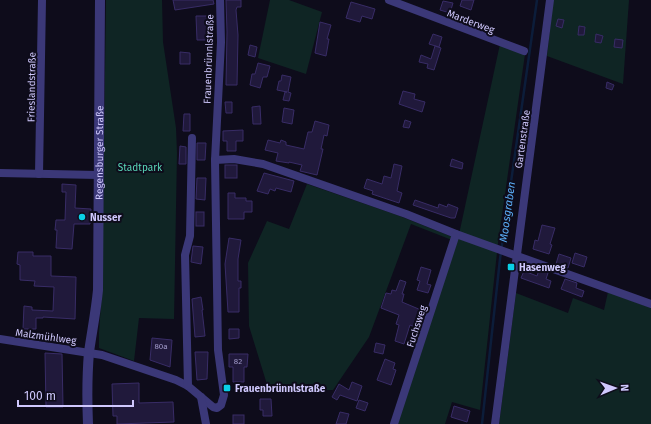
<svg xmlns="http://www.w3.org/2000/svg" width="651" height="424" font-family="'Fira Sans',sans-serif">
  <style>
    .green { fill: #0f2524 }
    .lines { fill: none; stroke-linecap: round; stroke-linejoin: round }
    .stream { stroke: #0c1d3a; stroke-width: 2.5 }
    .building { fill: #20193b; stroke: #382c66 }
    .minor { stroke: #3b3878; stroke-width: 8 }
    .tertiary { stroke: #3b3878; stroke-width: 10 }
    .poi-dot { fill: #0acfe7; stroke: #0e0c1b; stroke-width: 1.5 }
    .labels { text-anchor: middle; stroke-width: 4; stroke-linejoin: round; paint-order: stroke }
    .number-label { font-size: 8px; fill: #a39ccc }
    .street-label { font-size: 10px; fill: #cfc8fd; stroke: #0e0c1b }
    .park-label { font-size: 10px; fill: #59d8b9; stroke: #0e0c1b }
    .poi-label { font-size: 10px; font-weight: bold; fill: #cfc8fd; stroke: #0e0c1b; text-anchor: start }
    .water-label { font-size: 11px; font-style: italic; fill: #5baef8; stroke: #0e0c1b }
  </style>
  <rect width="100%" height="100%" fill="#0e0c1b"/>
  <g class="green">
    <path d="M106,0H162L163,42L176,128L177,153L174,319L139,318L134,361L99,348V332L102,291Z"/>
    <path d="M270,0H289L322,12L306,74L258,58Z"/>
    <path d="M553,0H629L623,84L547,56Z"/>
    <path d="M500,44L525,54L498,243L480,410L452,402L445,424H396L457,242L411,224L369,337L333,390L269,391L249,326L248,263L267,221L289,229L307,184L397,215L458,239Z"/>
    <path d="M608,292L651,308V424H499L516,293L568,313L573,298L604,310Z"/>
  </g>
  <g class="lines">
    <path class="stream" d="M482,424L500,259L537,0"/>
  </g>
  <g class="building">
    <path d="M173,0H213L214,4L175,10Z"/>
    <path d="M226,0H241V7H237L236,10L238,35L237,85H226L227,32Z"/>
    <path d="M462,0H474L471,10L460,6Z"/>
    <path d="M443,1L453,3L450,13L440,10Z"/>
    <path d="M351,2L375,9L372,19L362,16L360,22L346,18Z"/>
    <path d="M196,16H207L208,40H197Z"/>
    <path d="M558,19L564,20L562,28L556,26Z"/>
    <path d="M320,22L331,25L327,39H329L326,56L315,53Z"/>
    <path d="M579,26L585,27L584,35H578Z"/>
    <path d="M433,34L442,37L439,47L429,44Z"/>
    <path d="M596,34L603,36L601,43L595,42Z"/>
    <path d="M615,39L623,40L622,48L614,47Z"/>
    <path d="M250,45L257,47L255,57L248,55Z"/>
    <path d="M435,46L441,48L434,70L427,68L428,64L419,62L421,55L431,59Z"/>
    <path d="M180,52L190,53V64H180Z"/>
    <path d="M258,63L270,66L267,77H263L260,88L250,85L252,74H255Z"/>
    <path d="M282,75L291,77L288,92L291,93L289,101L283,100L285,92H287L277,90L279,81H281Z"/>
    <path d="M607,82L614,85L612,90L606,88Z"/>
    <path d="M403,91L415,94L414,99L425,102L422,112L399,104Z"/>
    <path d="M225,102H232V113H226Z"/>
    <path d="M260,106L261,124H253L252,107Z"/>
    <path d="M284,108L294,110L292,124L282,122Z"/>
    <path d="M184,114H190V131H183Z"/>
    <path d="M405,120L411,122L409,128L403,127Z"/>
    <path d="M315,121L329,125L327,136L324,135L321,149H323L317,175L300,171L302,165L289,162V163L276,161L278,153L265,150L268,140L280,143L281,140L286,142V145L304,149L308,132H312Z"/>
    <path d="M243,130V141H236V151H227V141H223V131Z"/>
    <path d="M197,143H206L205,160H197Z"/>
    <path d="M180,146L186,147V164H179Z"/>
    <path d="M452,159L463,163L462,169L450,166Z"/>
    <path d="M394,164L402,166L397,191L402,193L399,203L372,194L373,191L364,188L367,179L382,184L384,176L391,178Z"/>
    <rect x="225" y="165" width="12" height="13"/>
    <path d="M264,173L294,181L291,192L276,188L275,191L270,189L268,194L257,191Z"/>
    <path d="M197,178H206L205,200L196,199Z"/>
    <path d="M62,184L76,185L75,208L91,209L90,224H74L72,249L56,248L57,230H55L56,220H65L66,192H62Z"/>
    <path d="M228,193H235V198H246V201H252V212H244V219H228Z"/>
    <path d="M415,200L438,208L439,204L447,207L448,204L458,208L455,218H451L413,205Z"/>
    <rect x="196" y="212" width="8" height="14"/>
    <path d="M542,225L555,228L550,244L552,245L549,254L533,249L535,240L538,241Z"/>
    <path d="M229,238L241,240L238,259V281H241V288H239V312H228L225,264Z"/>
    <path d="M193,246L203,247L201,264L191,262Z"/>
    <path d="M18,252H33V256H51V276L76,277L75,319L43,317V318H36V329H23L24,306L32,307V310L53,311L54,287L34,286L35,281L20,280V265L17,264Z"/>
    <path d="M575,253L587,257L584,267L572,263Z"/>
    <path d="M559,254L571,258L568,268L556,264Z"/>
    <path d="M421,267L431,270L427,284L431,285L428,293L417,290L420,281L417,280Z"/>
    <path d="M539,270L548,273L546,279L551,281L549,288L521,278L524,271L537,276Z"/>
    <path d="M565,279L577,283L576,288L584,291L582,297L561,289Z"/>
    <path d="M400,280L406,282L402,294H404L402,302L421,310L415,327L410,325L404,344L395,341L399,325L396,324L399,315L381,308L386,293L391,294L392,290L396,291Z"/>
    <path d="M201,297L203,310H202L205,336L195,337L192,299Z"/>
    <path d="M229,329H239V338L229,339Z"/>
    <path d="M152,338L172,340L170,367L150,360Z"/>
    <path d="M376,343L385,345L383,354L374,352Z"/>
    <path d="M195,352H208L207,379L197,380Z"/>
    <path d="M45,353L62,354L63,407H46Z"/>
    <path d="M229,354H248L247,367H244V382H233V367H229Z"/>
    <path d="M385,359L395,363L393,369L396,370L391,385L377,380Z"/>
    <path d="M352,382L362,386L357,401L340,395L337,400L332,397L339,384L349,390Z"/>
    <path d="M139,383V403L173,402L174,422L117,424V416H113L112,384Z"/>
    <path d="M260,399H271L272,416H263V410H260Z"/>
    <path d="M359,400L368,403L365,411L356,408Z"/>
    <path d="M454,406L470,411L467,422L451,417Z"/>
    <path d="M340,412L349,414L346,424H336Z"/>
    <rect x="233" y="415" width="11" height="9"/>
  </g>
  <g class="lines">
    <g class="minor">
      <path d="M389,0L524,51"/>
      <path d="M215,160L234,159L263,164L406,214L456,234L651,304"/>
      <path d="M0,173L98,175"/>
      <path d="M39,174L42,0"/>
      <path d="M0,339L102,355L176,380L188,386L213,407L217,408L221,405L224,395L218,350L215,160L221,42L220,0"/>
      <path d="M188,386L185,255L190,236L192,138"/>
      <path d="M201,397L206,424"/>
      <path d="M394,424L456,234"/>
      <path d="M495,424L550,0"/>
    </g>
    <path class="tertiary" id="s1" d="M88,424C87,400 87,376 89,352C92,331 96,311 98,290L100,0"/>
  </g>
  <g class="poi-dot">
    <circle cx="82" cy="217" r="4"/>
    <rect x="507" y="263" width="8" height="8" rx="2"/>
    <rect x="223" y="384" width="8" height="8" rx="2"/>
  </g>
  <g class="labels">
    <g class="number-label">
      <text x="161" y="349">80a</text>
      <text x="238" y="364">82</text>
    </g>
    <g class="street-label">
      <text transform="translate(471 21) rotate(21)" y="4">Marderweg</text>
      <text transform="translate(208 59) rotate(-88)" y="4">Frauenbrünnlstraße</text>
      <text transform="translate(31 87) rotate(-89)" y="4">Frieslandstraße</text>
      <text transform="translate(522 139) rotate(-82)" y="4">Gartenstraße</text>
      <text dy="4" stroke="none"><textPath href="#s1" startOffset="272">Regensburger Straße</textPath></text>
      <text transform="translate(416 326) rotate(-72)" y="4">Fuchsweg</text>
      <text transform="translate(46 336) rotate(8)" y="4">Malzmühlweg</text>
    </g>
    <g class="park-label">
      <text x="140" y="171">Stadtpark</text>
    </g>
    <g class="poi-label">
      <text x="90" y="221">Nusser</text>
      <text x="519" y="271">Hasenweg</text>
      <text x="235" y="392">Frauenbrünnlstraße</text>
    </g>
    <g class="water-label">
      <text transform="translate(507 212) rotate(-82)" y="4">Moosgraben</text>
    </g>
  </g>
  <g transform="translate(615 388) rotate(88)" stroke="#0e0c1b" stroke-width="3" paint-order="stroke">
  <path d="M0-3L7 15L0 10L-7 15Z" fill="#cfc8fd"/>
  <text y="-6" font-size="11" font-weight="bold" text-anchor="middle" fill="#cfc8fd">N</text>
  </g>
  <path d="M18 400v6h115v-6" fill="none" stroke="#cfc8fd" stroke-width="2"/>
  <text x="24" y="400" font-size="12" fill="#cfc8fd" stroke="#0e0c1b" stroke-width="3" paint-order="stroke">100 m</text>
</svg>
